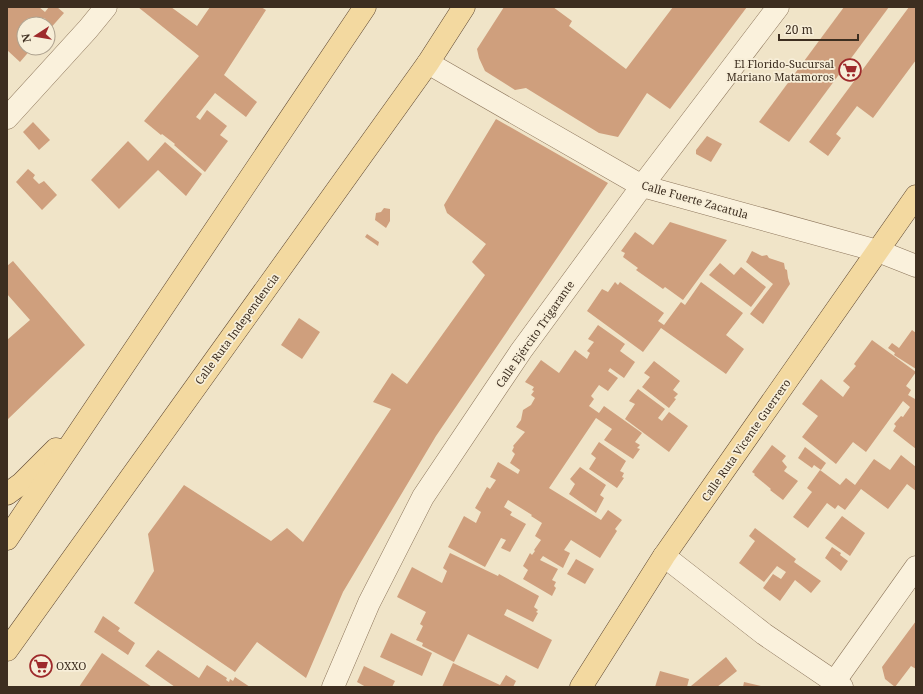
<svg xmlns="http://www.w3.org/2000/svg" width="923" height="694" font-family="'Noto Serif',serif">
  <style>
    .building { fill: #cf9f7d }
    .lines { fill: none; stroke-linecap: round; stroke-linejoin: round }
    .minor-casing { stroke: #8d765c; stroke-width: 23 }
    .major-casing { stroke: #5b4430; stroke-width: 23 }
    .minor { stroke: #faf1dc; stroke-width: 22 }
    .major { stroke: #f3d9a0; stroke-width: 22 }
    .labels { text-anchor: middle; stroke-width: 3.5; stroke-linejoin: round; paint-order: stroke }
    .poi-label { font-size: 11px; fill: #3d2e20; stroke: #f7eed8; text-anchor: end }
    .street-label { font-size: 11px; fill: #3d2e20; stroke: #f7eed8 }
  </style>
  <rect width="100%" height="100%" fill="#f0e4c8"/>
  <g class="building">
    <path d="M7,7H39L45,12L49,7H57L64,13L48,31V24H24V48H32L20,62L7,50Z"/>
    <path d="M138,7H171L197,26L210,7H261L266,10L224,75L257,102L246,117L215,93L196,117L200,120L207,110L227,126L220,135L228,141L205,172L174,145L175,144L162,134L161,135L144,121L199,56Z"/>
    <path d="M504,7H553L572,21L569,26L626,69L673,7H747L670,109L647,93L618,137L599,133L526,88L515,90L485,71L479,58L477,49Z"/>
    <path d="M844,7H889L789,142L759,122Z"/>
    <path d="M909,7H916V60L873,118L857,106L836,134L841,138L828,156L809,142Z"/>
    <path d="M496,119L608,183L436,436L343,592L306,678L257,642L235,672L134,603L154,571L148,534L184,485L271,541L287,528L303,542L391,409L373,402L392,373L407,384L485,275L472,262L486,244L447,213L444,205Z"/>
    <path d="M33,122L50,140L39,150L23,132Z"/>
    <path d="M707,136L722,144L711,162L696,154V150Z"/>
    <path d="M128,141L148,161L165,142L202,174L186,196L158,170L119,209L91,180Z"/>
    <path d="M28,169L35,175L33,178L39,184L44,181L57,195L42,210L16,182Z"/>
    <path d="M384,208L390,209V221L386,228L375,220L376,213L381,212Z"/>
    <path d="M670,222L727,240L683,300L665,287L663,289L636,270L638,268L623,257L625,253L621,251L635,232L653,245Z"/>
    <path d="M367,234L379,242L378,246L365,237Z"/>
    <path d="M752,251L762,256L767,255L769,258L784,263L785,269L787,270L788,278L790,284L763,324L750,314L773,284L746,262Z"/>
    <path d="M13,261L85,345L7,420V340L30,320L7,294V266Z"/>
    <path d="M720,263L734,275L741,267L766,287L751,307L709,275Z"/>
    <path d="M615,282L618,285L620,282L664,313L658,321L664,325L681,302L685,305L701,282L743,313L726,335L744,349L726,374L661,328L643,352L587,311L602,289L608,292Z"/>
    <path d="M299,318L320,332L302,359L281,345Z"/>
    <path d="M598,325L625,344L620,351L635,362L624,378L610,368L608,371L618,378L608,391L599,385L591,396L594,399L589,406L599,413L604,406L642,433L635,442L640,445L637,448L640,449L633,459L604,440L612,429L596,418L549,488L601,520L608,510L622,520L615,529L617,531L600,558L571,540L564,550L570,553L563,568L543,556L540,560L558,569L552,580L556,582L554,586L556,588L552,596L523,579L528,570L523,566L530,553L532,555L535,551L534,550L541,540L535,536L542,523L531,516L532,515L508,500L504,507L512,512L510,515L526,524L510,552L501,548L506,540L501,538L485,567L448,547L464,516L476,523L481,512L475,508L487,487L490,489L496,480L490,477L498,462L518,474L520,470L510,463L515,454L512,451L514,447L513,446L525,432L516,427L521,420L523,410L531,405L535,398L531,395L534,391L532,390L534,387L525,382L541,360L559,373L575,350L587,359L590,353L587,351L594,342L588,339Z"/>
    <path d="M912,330L916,333V369L894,355L895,353L888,348L892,343L899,348Z"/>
    <path d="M872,340L916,372L906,386L911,390L908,395L915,399L916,397V449L893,431L896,426L894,424L901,416L903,417L910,407L903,401L866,452L853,442L836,464L802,437L818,416L802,404L821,379L843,397L850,387L843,381L856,366L854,364Z"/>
    <path d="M654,361L680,381L673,390L678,394L674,398L676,399L669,408L642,387L650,377L644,373Z"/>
    <path d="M638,389L665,409L658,418L662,421L669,412L688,426L669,452L625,419L635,404L629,401Z"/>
    <path d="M599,442L626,461L620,471L624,473L622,477L624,478L617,488L589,469L596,458L591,454Z"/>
    <path d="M772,445L786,456L782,461L787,467L784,471L798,481L783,500L770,490L771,489L754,475L755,474L752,472Z"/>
    <path d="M805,447L826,463L821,470L814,465L812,468L798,458Z"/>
    <path d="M901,455L916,467V491L907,484L888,509L861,489L845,510L838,505L835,509L827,503L808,528L793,517L812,492L807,488L820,470L840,485L846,478L855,485L874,459L890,470Z"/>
    <path d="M580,467L606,485L600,495L604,498L596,513L569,494L575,484L570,479Z"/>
    <path d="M842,516L865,533L850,556L825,538Z"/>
    <path d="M755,528L796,559L794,562L821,581L811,593L795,580L780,601L763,588L773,574L781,579L786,572L777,566L764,582L739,563L755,541L749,536Z"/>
    <path d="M832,547L841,553L840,555L848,561L841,571L825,558Z"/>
    <path d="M450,553L498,576L499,574L539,596L534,607L538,610L536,612L538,613L533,622L507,609L504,615L552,640L538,669L468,634L454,662L422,646L423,643L416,640L423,626L420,624L426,612L397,597L412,567L442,583L447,571L443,568Z"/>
    <path d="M576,559L594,569L585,584L567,574Z"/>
    <path d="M103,616L120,628L118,631L135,643L128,655L94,632Z"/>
    <path d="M916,621V669L911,666L895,687L885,679L882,667Z"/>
    <path d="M391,633L432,653L422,676L380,657Z"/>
    <path d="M158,650L199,678L207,665L227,678L226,680L229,682L230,679L233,681L235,677L250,687H175L145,666Z"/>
    <path d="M102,653L152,687H79Z"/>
    <path d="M726,657L737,671L717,687H692L691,686Z"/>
    <path d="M453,663L500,685L506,675L516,681L513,687H442Z"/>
    <path d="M364,666L395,681L392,687H366L357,682Z"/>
    <path d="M660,671L689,679L687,687H655Z"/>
    <path d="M744,682L761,686V687H743Z"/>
  </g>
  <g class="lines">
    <g class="minor-casing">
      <g id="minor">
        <path d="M428,63L642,186L878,251L916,266"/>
        <path d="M7,118L88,29L106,7"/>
        <path d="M664,556L764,634L842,687"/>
        <path d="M835,681L916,567"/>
        <path d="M333,687L369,603L423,497L521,351L642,186L778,7"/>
      </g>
    </g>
    <g class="major-casing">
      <g id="major">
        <path d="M7,494L22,483L56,449"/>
        <path d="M7,539L365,7"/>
        <path d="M7,650L428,63L464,7"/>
        <path d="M581,687L664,556L916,196"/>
      </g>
    </g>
    <use href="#minor" class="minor"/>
    <use href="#major" class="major"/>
  </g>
  <defs>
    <g id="supermarket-ring" transform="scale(1.15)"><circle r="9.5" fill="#f7eed8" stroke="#9e2a2b" stroke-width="1.5"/><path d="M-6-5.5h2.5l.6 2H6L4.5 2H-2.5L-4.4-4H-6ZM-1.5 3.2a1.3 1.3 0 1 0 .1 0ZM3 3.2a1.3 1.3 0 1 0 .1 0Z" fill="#9e2a2b"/></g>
  </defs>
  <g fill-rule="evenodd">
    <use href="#supermarket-ring" x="850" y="70"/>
    <use href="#supermarket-ring" x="41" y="666"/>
  </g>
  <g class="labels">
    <g class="poi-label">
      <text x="834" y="68">El Florido-Sucursal<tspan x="834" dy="13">Mariano Matamoros</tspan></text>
      <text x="56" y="670" text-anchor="start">OXXO</text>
    </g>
    <g class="street-label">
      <text transform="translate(695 200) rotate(16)" y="4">Calle Fuerte Zacatula</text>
      <text transform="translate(237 329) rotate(-54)" y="4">Calle Ruta Independencia</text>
      <text transform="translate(535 334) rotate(-55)" y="4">Calle Ejército Trigarante</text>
      <text transform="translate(746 440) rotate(-55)" y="4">Calle Ruta Vicente Guerrero</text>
    </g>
  </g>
  <rect width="923" height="694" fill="none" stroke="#3d2e20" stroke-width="16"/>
  <g transform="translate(36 36) rotate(258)"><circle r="19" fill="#f7eed8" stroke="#ada18e"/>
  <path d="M0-3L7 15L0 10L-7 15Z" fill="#9e2a2b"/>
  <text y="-6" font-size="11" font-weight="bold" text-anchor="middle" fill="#3d2e20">N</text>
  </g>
  <path d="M779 34v6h79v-6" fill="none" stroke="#3d2e20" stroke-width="2"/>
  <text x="785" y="34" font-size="12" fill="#3d2e20" stroke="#f7eed8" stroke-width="3" paint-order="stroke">20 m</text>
</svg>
